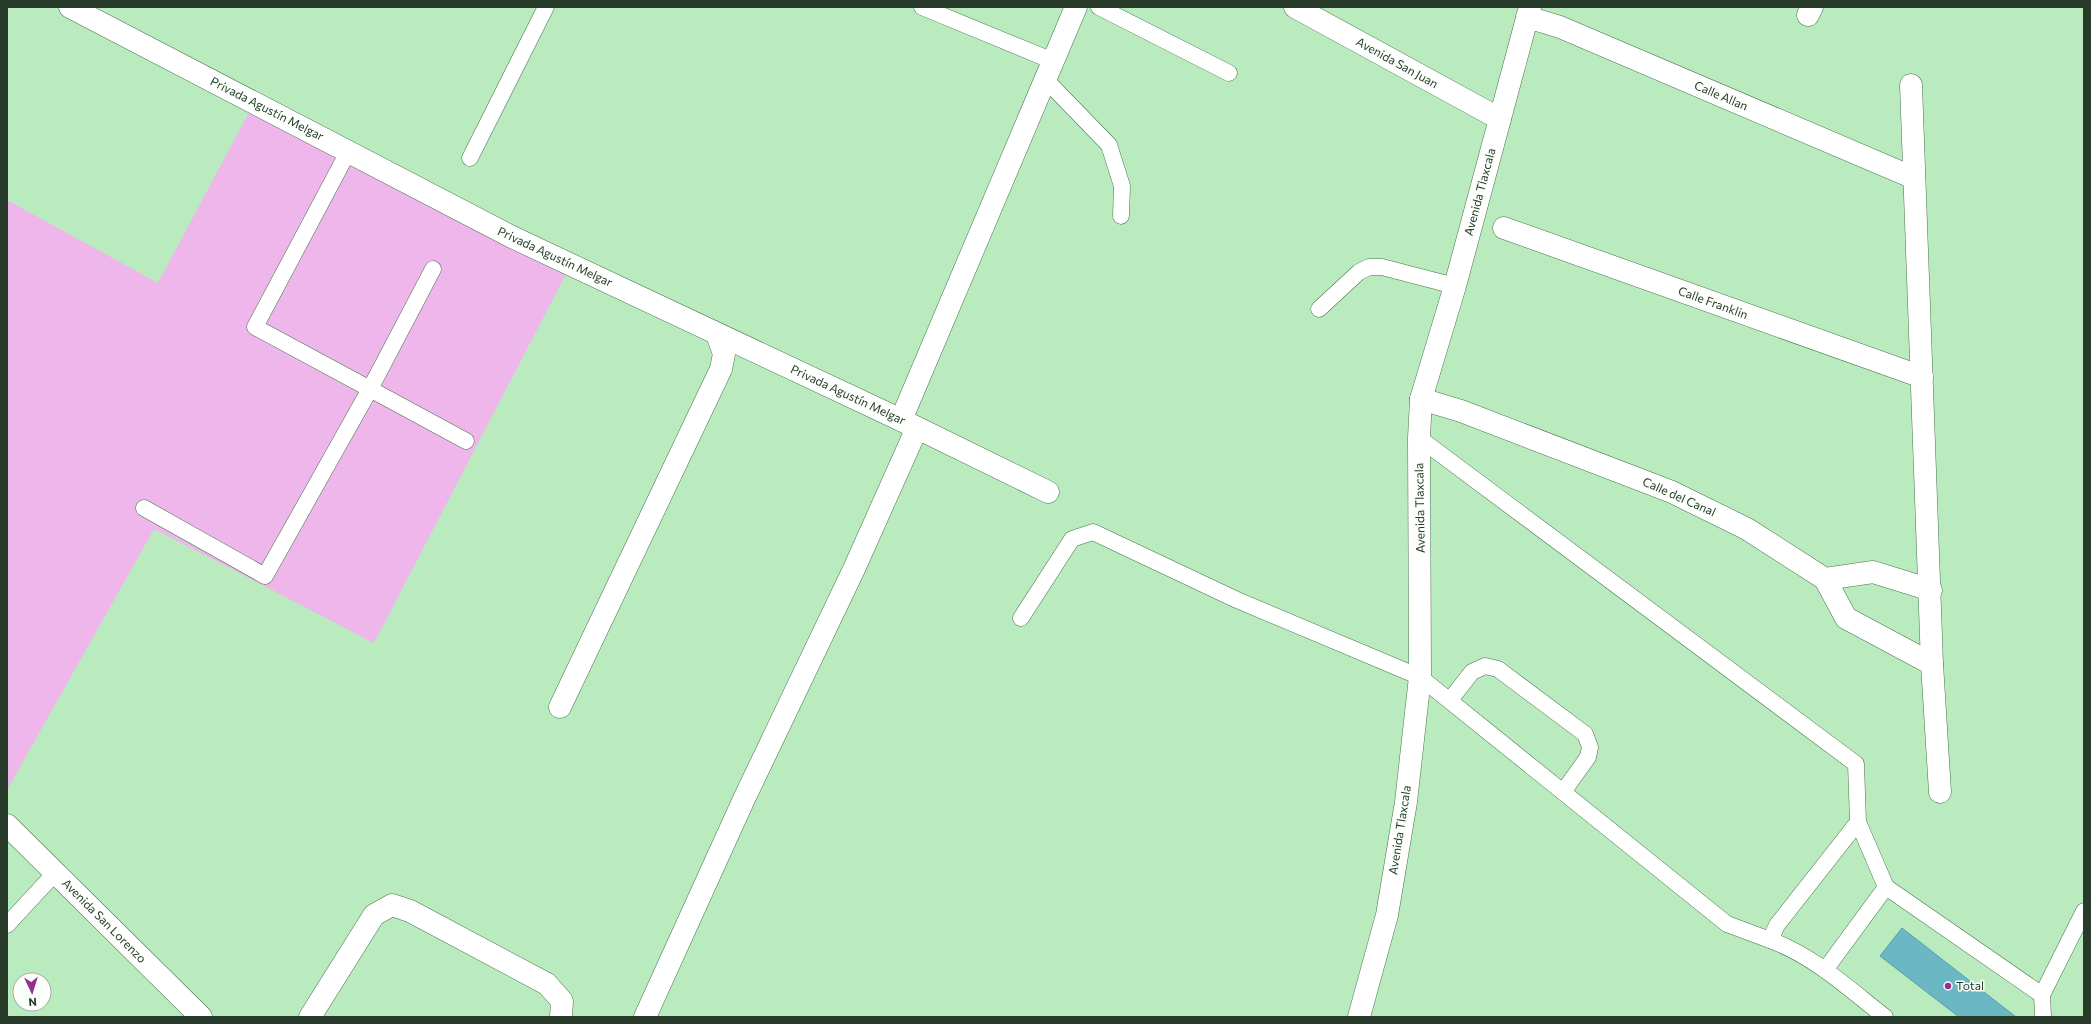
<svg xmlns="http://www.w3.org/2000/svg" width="2091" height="1024" font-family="Commissioner,sans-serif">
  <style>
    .green { fill: #eeb6eb }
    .building { fill: #6bb8c4; stroke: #53a0ab }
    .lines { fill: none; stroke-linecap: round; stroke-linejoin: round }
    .service-casing { stroke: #46734c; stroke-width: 17 }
    .minor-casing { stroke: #46734c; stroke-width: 23 }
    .tertiary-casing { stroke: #46734c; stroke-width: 23 }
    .service { stroke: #fff; stroke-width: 16 }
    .minor { stroke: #fff; stroke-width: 22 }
    .tertiary { stroke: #fff; stroke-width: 22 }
    .poi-dot { fill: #942e94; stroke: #fafffa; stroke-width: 1.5 }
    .labels { text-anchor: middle; stroke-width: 3; stroke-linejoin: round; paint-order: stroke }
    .street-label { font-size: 12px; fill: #283b2a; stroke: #fafffa }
    .poi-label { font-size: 12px; fill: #283b2a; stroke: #fafffa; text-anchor: start }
  </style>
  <rect width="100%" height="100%" fill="#baebbf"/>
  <path class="green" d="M249,112L566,274L374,643L154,529L7,790V200L158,283Z"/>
  <path class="building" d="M1902,928L2016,1017H1959L1880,956Z"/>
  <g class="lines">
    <g class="service-casing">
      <g id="service">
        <path d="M922,7L1053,61"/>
        <path d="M1099,7L1229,73"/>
        <path d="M1045,79L1109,145L1122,186L1121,216"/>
        <path d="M470,158L546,7"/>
        <path d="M433,269L370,389L466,441"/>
        <path d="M1319,309L1359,272L1369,267H1382L1455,286"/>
        <path d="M1419,438L1856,764L1858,822L1886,887L2042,995"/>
        <path d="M144,508L265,576L370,389L255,327L348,152"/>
        <path d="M1021,618L1072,539L1093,532L1237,600L1420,677L1727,924L1770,940"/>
        <path d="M1450,700L1472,672L1485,666L1498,669L1585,734L1590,747L1588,757L1563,792"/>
        <path d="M1858,822L1777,925L1770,940C1814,956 1849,989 1885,1017"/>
        <path d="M7,925L55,873"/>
        <path d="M1825,970L1886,887"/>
        <path d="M2043,1017L2042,995L2084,911"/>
      </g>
    </g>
    <g class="minor-casing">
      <g id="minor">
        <path d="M70,7L512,237L901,420L1048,492"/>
        <path d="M1295,7L1500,119"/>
        <path d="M1808,15L1812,7"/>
        <path d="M1527,17L1560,27L1914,178"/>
        <path d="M1911,85L1932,664L1940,792"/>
        <path d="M1504,228L1922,377"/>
        <path d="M1421,399L1461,411L1672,492L1747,529L1825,579L1873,572L1931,590"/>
        <path d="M901,420L1076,7"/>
        <path d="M1825,579L1846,618L1932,664"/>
        <path d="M560,707L721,369L724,354L717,334"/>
        <path d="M7,825L201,1017"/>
        <path d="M310,1017L374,915L392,905L410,911L547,984L562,1001L561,1017"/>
        <path d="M645,1017L744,799L854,569L917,428"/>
      </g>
    </g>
    <g class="tertiary-casing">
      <path id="tertiary" d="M1359,1017L1387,915L1406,802L1420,677L1419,438L1421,399L1455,286L1530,7"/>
    </g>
    <use href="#service" class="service"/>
    <use href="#minor" class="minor"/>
    <use href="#tertiary" class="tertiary"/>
  </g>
  <circle class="poi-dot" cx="1948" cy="986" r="4"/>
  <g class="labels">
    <g class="street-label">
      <text transform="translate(1397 63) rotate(29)" y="4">Avenida San Juan</text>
      <text transform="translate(1721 96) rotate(23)" y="4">Calle Allan</text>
      <text transform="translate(267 109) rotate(27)" y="4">Privada Agustín Melgar</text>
      <text transform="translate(1480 192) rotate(-75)" y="4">Avenida Tlaxcala</text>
      <text transform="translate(555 257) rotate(25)" y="4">Privada Agustín Melgar</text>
      <text transform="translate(1713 303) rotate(20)" y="4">Calle Franklin</text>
      <text transform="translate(848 395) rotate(25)" y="4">Privada Agustín Melgar</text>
      <text transform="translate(1679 497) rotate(24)" y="4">Calle del Canal</text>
      <text transform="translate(1420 508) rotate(-91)" y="4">Avenida Tlaxcala</text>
      <text transform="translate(1400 830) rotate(-81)" y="4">Avenida Tlaxcala</text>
      <text transform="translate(104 921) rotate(45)" y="4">Avenida San Lorenzo</text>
    </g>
    <g class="poi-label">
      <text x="1956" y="990">Total</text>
    </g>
  </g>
  <rect width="2091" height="1024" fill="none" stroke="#283b2a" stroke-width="16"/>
  <g transform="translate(32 992) rotate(176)"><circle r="19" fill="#fafffa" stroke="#a6b1a7"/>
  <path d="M0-3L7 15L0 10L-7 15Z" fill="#942e94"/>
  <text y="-6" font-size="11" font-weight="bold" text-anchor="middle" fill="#283b2a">N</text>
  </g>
</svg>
